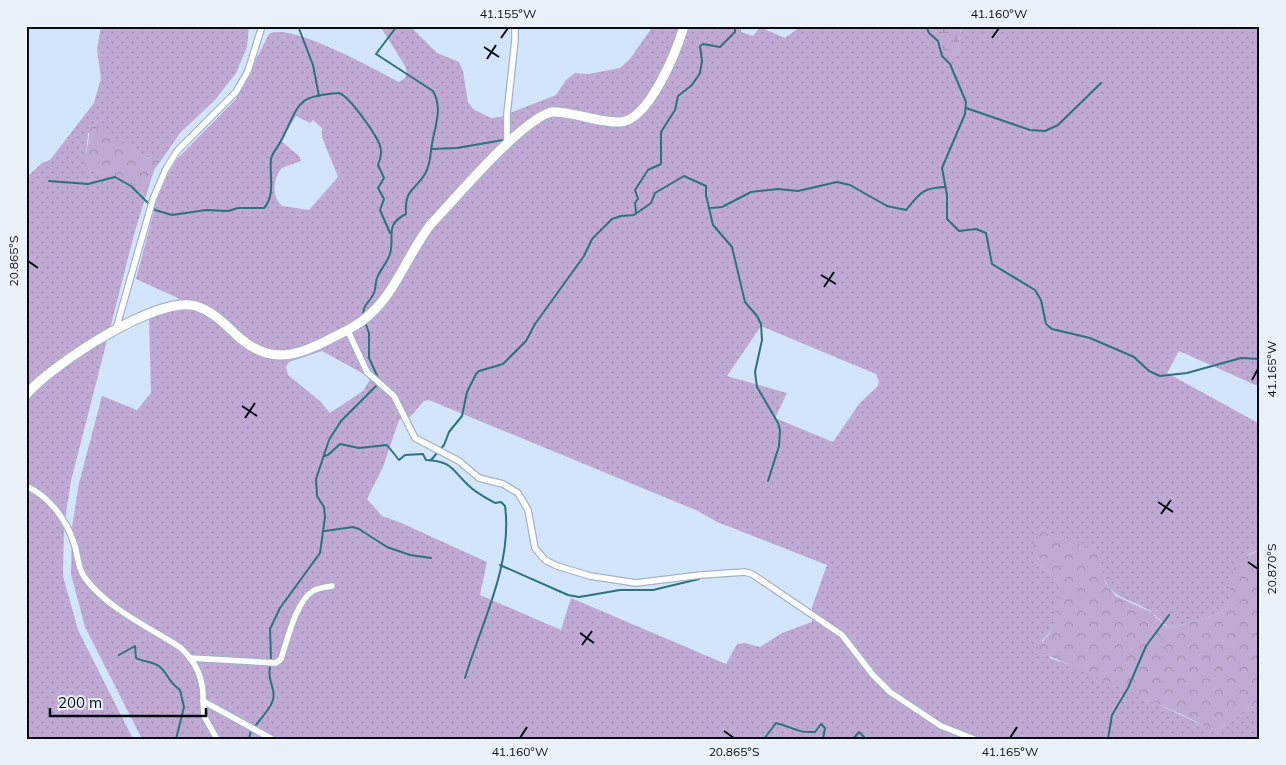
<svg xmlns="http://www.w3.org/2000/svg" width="1286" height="765" font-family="Mulish,sans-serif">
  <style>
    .grass { fill: url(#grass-dots); fill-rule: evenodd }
    .forest { fill: url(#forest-crowns) }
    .wetland { fill: url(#wetland-marsh) }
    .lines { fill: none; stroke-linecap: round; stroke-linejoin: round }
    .stream { stroke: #2b737e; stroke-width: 2 }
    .street-casing { stroke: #a3b3cb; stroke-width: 8 }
    .secondary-casing { stroke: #a3b3cb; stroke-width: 11 }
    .street { stroke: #fff; stroke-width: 5.5 }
    .secondary { stroke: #fff; stroke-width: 9 }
    .ticks { fill: none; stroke: #070c14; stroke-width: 2 }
    .neatline { fill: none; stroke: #070c14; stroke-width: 2 }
    .ticks-label { font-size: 12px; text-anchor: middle; fill: #070c14 }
  </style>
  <defs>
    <pattern id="grass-dots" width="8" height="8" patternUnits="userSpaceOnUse" patternTransform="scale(1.25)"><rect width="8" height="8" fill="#c0a9d3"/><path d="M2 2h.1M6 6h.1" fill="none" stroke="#a490b4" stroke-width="1.8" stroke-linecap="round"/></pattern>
    <pattern id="forest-crowns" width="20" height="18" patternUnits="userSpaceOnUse" patternTransform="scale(1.25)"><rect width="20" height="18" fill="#c0a9d3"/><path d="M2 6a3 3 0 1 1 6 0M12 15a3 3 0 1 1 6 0" fill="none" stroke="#a490b4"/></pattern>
    <pattern id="wetland-marsh" width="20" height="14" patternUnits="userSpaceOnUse" patternTransform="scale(1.25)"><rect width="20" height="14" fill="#c0a9d3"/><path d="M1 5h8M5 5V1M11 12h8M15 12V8" fill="none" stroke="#a490b4"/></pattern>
  </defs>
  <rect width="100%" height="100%" fill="#d3e4fd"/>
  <g class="grass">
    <path d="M101,26H249L247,47L236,73L215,100L180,133L162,159L145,157L127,147L88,133L85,167L133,185L140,193L146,196L135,231L71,481L64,526L63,576L78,630L133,739H26V178L42,163L50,160L94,103L101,78L97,50Z"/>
    <path d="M380,26H410L437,53L459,62L463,71L468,102L473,109L491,118L500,117L556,95L566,80L575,73L588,74L620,68L630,59L653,26H742L741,32L753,36L760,27L785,38L801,26H927L937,46L950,54L958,52L961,26H1260V387L1179,351L1167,373L1260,424V550C1229,557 1234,583 1228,607L1217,614L1171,628C1162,624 1158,616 1150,611C1124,595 1113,602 1100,570L1032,560L1062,583C1059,603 1058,627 1042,641L1050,658L1092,673L1204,726L1217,730C1236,722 1238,709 1260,705V739H142L85,627L71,574L72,527L79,483L102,396L137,410L151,393L149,318L182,300L136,279L157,199L170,170L176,160L236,99L269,34C291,22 375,70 399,82L405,78L407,72L405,66ZM296,116L310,123L313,120L322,128V137L338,177L309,210L282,206C271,196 273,178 282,168L301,161L299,156L281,141ZM761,326L876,374L879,381L878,386L859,404L833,442L775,418L787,393L727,376ZM322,351L371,378L363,391L330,413L320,401L288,375L286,367L289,362ZM429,400L698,511L717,522L827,565L812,607V622L782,633L760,647L745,643L737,644L726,664L571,598L561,630L480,595L487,562L399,522L382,516L367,499L383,467L399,420L405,416L410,417L424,401Z"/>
  </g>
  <g class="forest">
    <path d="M91,124L145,157L162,159L154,170L146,196L138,191L133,185L84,167Z"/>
    <path d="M1041,531L1096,550L1105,582L1116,596L1151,612L1164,625L1171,628L1217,614L1228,607L1233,570L1237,560L1260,550V705C1238,709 1236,722 1217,730L1204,726L1185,716L1040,652L1038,647L1049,634L1053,625L1062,583L1032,560L1034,545Z"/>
  </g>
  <path class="wetland" d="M927,26H961L958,52L950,54L937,46Z"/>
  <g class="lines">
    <g class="stream">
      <path d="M298,26L313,65L319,96"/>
      <path d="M926,26L929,33L938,41L942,56L950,64L966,102L965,114L942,168L947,195V219L959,231L976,229L986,233L992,264L1035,290L1041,300L1046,324L1052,329L1090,338L1134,357L1149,371L1160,376L1187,373L1241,358L1260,359"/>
      <path d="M966,108L1030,130L1045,131L1058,125L1101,83"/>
      <path d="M432,149L457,148L503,140"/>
      <path d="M49,181L88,184L115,177L131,186L155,210L172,215L206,210L228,211L238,208H264C276,195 269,175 271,159C273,151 279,146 282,139C300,103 296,96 339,93C350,97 374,132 379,143C383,151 381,158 378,165L384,178L378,188L384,199L380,210L390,233"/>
      <path d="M711,208L722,207L751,192L778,189L798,191L837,182L850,185L887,206L906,210C920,194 921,188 945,187"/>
      <path d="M636,213L635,203L638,199L635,190L648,170L661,164V132L675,110L678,96L692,85L700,73L702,61L700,46L703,44L720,47L735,32V26"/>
      <path d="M364,317C361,305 370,303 374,293C376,288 375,283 377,278C380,270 387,263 390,254C395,236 384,225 406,214C404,189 415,191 425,174C431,163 430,155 432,144C435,125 443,109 433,91L376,54L397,26"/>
      <path d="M324,456L328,455L340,444L359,448L387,445L399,460L405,455L423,454L426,460C452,461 452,470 468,485C476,493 486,498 495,503L501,502L505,506C513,564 481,624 465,678"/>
      <path d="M431,460L444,445L449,432L462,416L467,392L476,374L479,371L503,364L526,341L535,324L584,256L592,239L612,219L621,216L634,215L651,203L655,193L684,176L706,186V195L713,225L732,247L745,302L757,316L761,324L762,340L755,372L757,387L778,423L780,430L779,446L768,481"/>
      <path d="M325,531L353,527L359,529L387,547L410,555L431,558"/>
      <path d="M500,565L568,595L579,597L620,590H653L699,579"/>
      <path d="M119,655L135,646L136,658C143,662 152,661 159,666C169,674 166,680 180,690L184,707L176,739"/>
      <path d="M271,659L270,629L280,608L320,553L325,517L324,507L317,496L316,479L329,440L341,421L380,382L369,358V333L365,322"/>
      <path d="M256,725C263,715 277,703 273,690C271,681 268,677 270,667"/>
      <path d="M249,739L251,730"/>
      <path d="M764,739L776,723C793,727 796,733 815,732L821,724L825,728L823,739"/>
      <path d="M830,739H839"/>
      <path d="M853,739L859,732L866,739"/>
      <path d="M1108,739L1112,715L1128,688L1146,646L1169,615"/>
    </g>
    <g class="street-casing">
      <g id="street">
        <path d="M507,143V114L515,40V26"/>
        <path d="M116,329L153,199L166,169L177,151L236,92L248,71L262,26"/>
        <path d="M348,331L367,372L394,396L415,438L459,461L479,478L503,484L518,493L528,510L535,548L545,560L557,566L590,576L636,583L701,575L745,572L752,574L842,635L873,675L890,692L941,726L974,739"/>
        <path d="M26,486C50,497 67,520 75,546C78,557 78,569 85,578C108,609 149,627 181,648C196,662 204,680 203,701L272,739"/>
        <path d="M190,658L276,663L281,659C287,641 296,601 313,591C318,588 326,587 332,586"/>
        <path d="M203,701L204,716L217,739"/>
      </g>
    </g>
    <g class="secondary-casing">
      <path id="secondary" d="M26,395C50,366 158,294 196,306C215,312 226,326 241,339C271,364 297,356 328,340C342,333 356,327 367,317C396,293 408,253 431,224C457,197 519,122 551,112C574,111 597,123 620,122C649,121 677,50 684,26"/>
    </g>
    <use href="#street" class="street"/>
    <use href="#secondary" class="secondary"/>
  </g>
  <path class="ticks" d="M501,38L508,28M992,38L999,28M484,47L499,57M487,59L496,45M28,261L38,268M821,275L836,284M824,287L834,272M1252,380L1258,369M242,406L257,416M245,418L255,403M1158,502L1173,512M1161,514L1171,500M1248,562L1258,569M580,633L594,643M582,645L592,631M724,731L734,738M520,738L527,727M1010,738L1017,727"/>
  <rect width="1286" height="765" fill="none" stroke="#eaf1fb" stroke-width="55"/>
  <path d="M50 708v8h156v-8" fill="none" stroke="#070c14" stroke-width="2.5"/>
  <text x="58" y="708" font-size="15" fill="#070c14" stroke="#eaf1fb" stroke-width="4" paint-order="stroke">200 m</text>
  <rect x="28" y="28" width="1230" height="710" class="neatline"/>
  <g class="ticks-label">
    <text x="508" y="18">41.155°W</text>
    <text x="999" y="18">41.160°W</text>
    <text transform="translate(14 261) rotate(-90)" y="4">20.865°S</text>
    <text transform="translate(1272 369) rotate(-90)" y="4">41.165°W</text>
    <text transform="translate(1272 569) rotate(-90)" y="4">20.870°S</text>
    <text x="520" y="756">41.160°W</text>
    <text x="734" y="756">20.865°S</text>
    <text x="1010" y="756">41.165°W</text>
  </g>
</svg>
